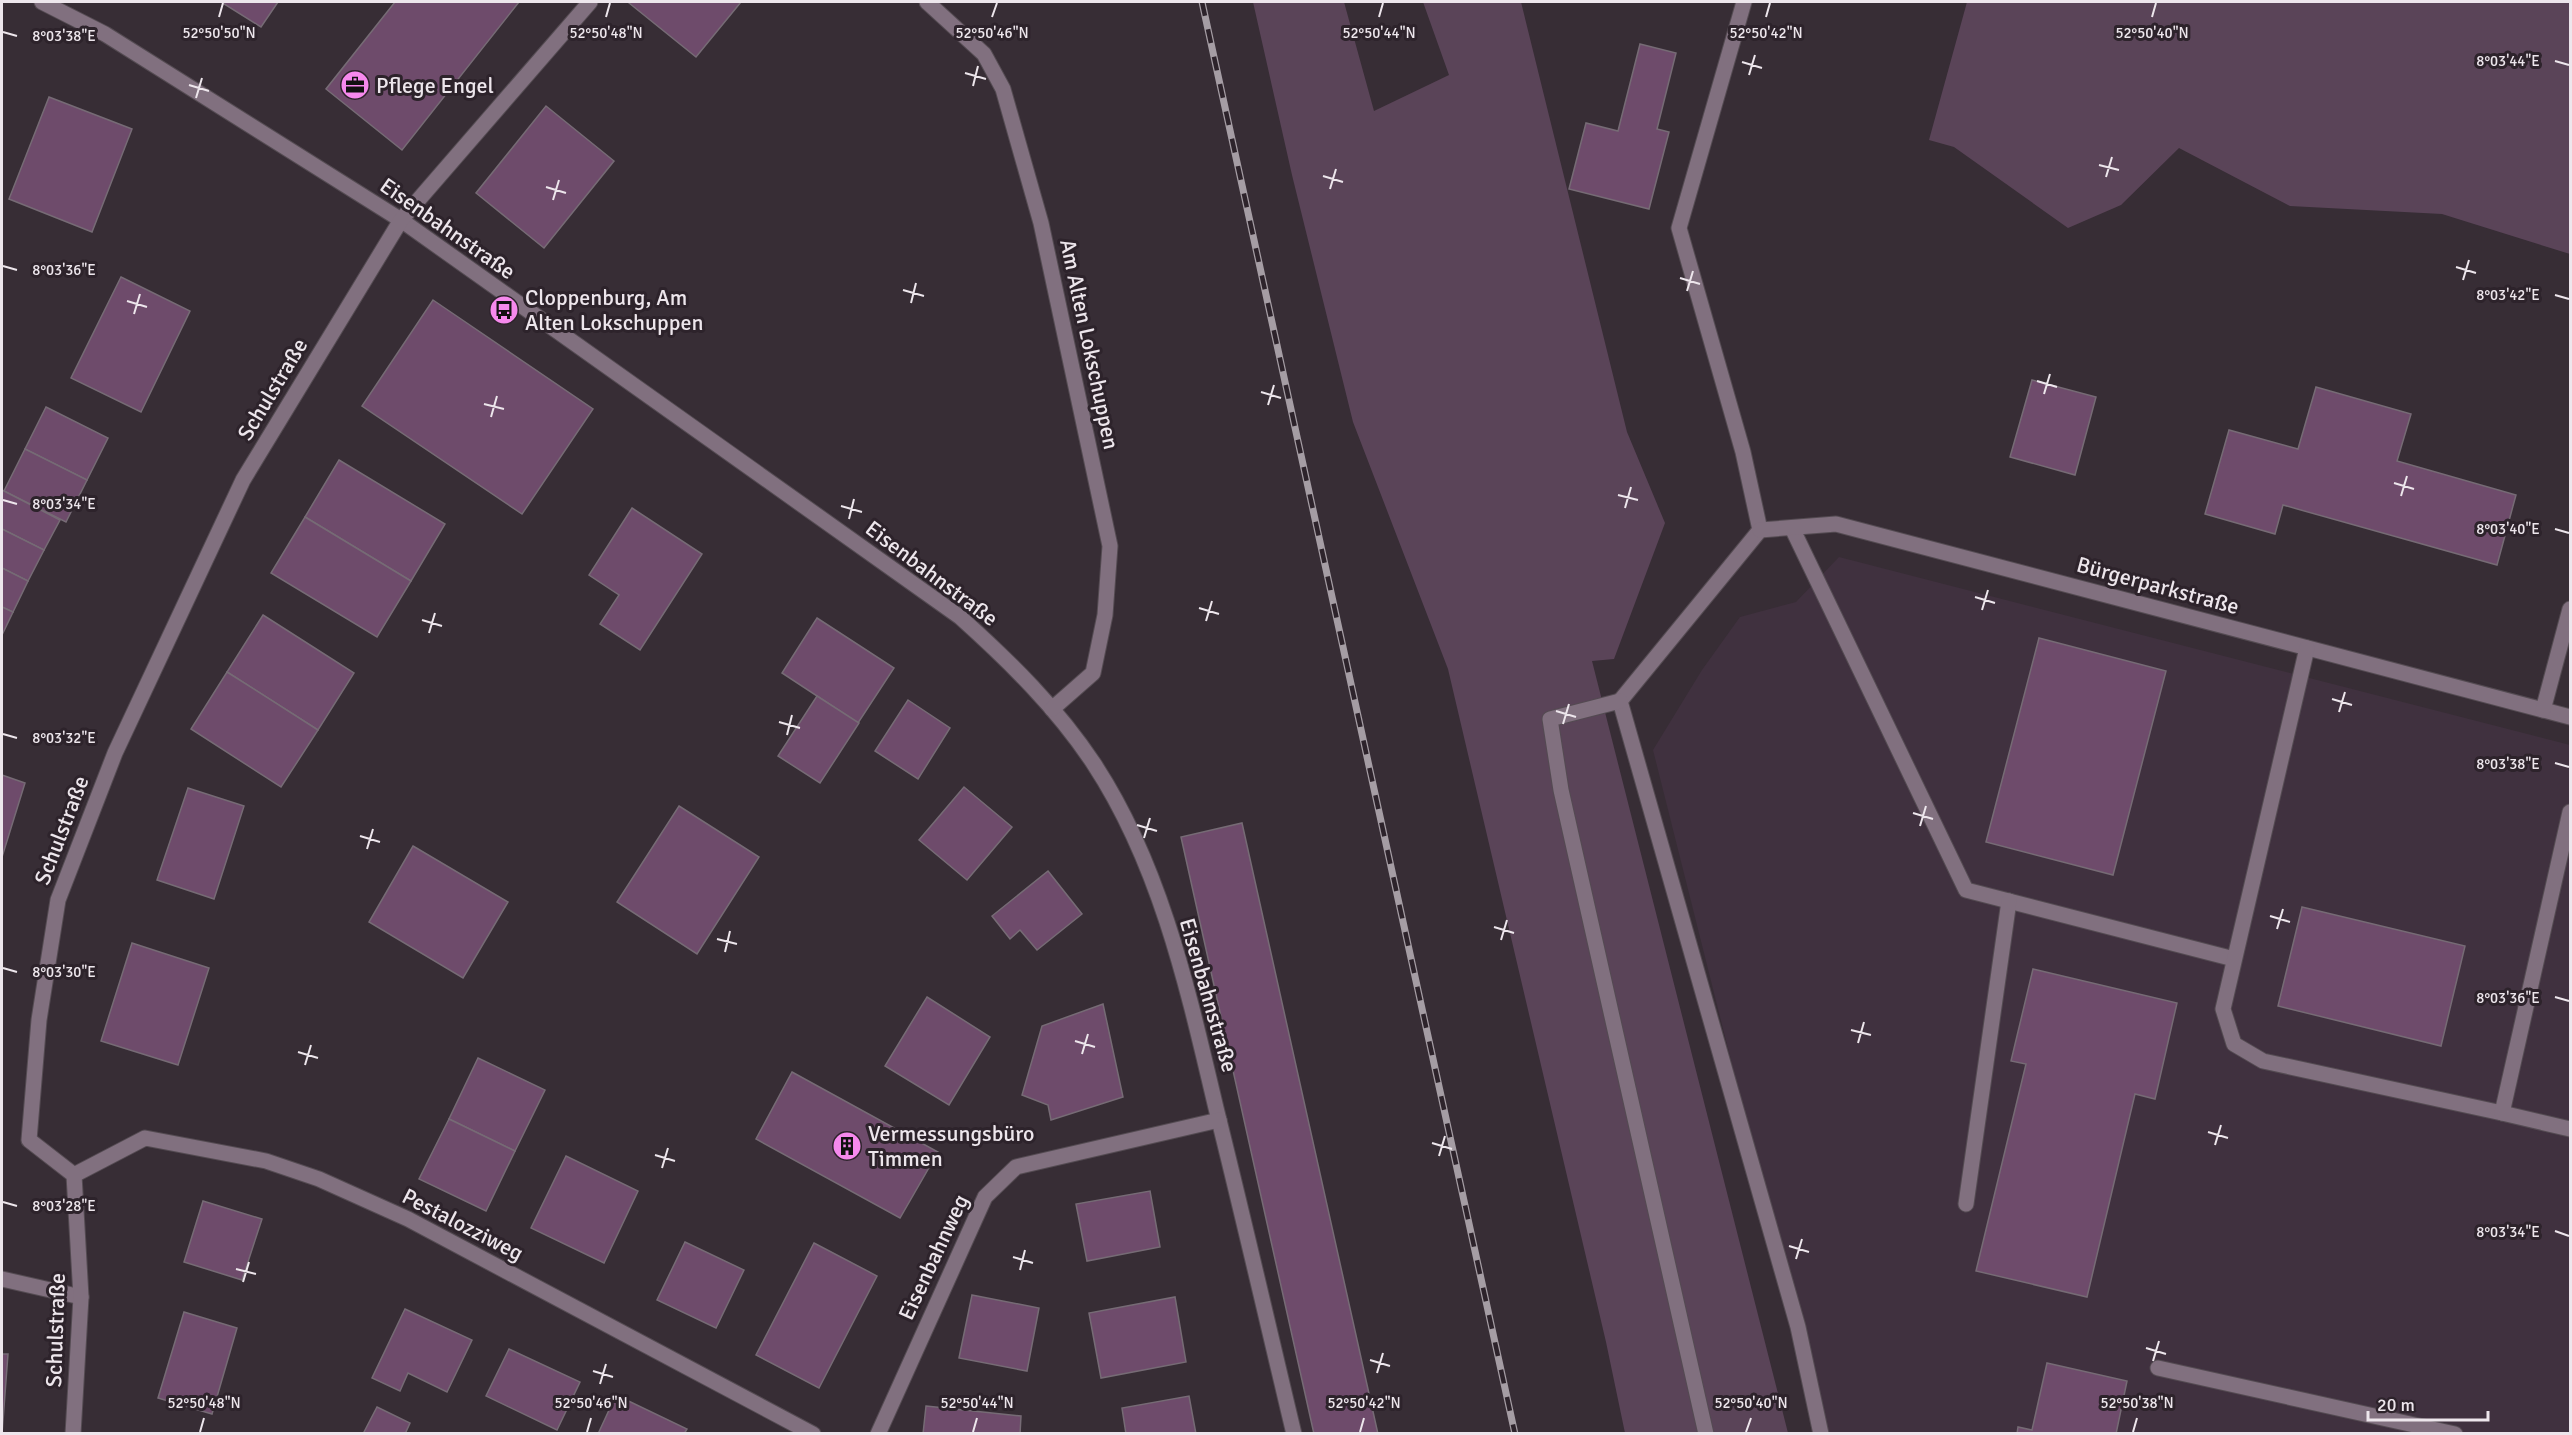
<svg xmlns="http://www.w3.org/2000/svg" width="2572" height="1435" font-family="Signika,sans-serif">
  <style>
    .built { fill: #40313f }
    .green { fill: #5a4458 }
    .building { fill: #6e4b6b; stroke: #766b75; stroke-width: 1.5 }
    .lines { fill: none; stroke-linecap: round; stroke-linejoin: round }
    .minor-casing { stroke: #544b52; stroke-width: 17 }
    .minor { stroke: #81707f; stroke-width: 15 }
    .rail-casing { stroke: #a59da4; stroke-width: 7 }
    .rail { stroke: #2d232b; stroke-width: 4.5; stroke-dasharray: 14; stroke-linecap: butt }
    .ticks { fill: none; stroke: #ede6ec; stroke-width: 2 }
    .labels { text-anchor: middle; stroke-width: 6; stroke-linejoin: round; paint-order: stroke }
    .poi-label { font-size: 22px; fill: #ede6ec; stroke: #2d232b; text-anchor: start }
    .street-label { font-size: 22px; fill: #ede6ec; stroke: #2d232b }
    .ticks-label { font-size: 15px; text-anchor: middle; fill: #ede6ec; stroke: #2d232b; stroke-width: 6; stroke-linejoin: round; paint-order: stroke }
  </style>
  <rect width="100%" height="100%" fill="#372d35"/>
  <path class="built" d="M1839,557L2570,745V1433H1823L1798,1327L1653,750L1702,670L1740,617L1796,602Z"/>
  <g class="green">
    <path d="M1253,2H1344L1374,111L1449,75L1423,2H1521L1627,432L1665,523L1614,659L1592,661L1788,1433H1625L1606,1342L1448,669L1353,422L1292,175Z"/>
    <path d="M1967,2H2570V254L2442,214L2290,206L2179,148L2121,205L2068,228L1954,147L1929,140Z"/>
  </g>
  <g class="building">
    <path d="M221,2H278L261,27Z"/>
    <path d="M395,2H519L402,150L326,89Z"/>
    <path d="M631,2H741L696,57L629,3Z"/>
    <path d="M1640,44L1676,53L1657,129L1669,132L1649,209L1569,189L1586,123L1618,131Z"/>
    <path d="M49,97L132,129L92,232L9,199Z"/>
    <path d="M546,106L614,161L544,248L476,193Z"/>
    <path d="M121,277L190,311L141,412L71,378Z"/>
    <path d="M433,300L593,409L522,514L362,406Z"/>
    <path d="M2032,380L2096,397L2075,475L2010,457Z"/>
    <path d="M2316,387L2411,414L2397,461L2516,495L2497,565L2283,505L2275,534L2205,514L2229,430L2298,449Z"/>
    <path d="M46,407L108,438L87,480L25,449Z"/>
    <path d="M25,449L87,480L66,522L4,491Z"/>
    <path d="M339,460L445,524L411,581L305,517Z"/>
    <path d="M2,490L60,520L44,550L2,529Z"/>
    <path d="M632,508L702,554L640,650L600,624L619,595L589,575Z"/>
    <path d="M305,517L411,581L377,637L271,573Z"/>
    <path d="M2,529L44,550L28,581L2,568Z"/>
    <path d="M2,568L28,581L13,612L2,607Z"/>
    <path d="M2,607L13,612L2,635Z"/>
    <path d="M263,615L354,673L318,730L227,672Z"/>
    <path d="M817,618L894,668L858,723L782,673Z"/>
    <path d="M2039,638L2166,671L2113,875L1986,842Z"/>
    <path d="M227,672L318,730L281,787L191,729Z"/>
    <path d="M817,696L859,723L820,783L778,756Z"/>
    <path d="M908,700L950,728L918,779L875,751Z"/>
    <path d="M2,775L25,783L2,857Z"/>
    <path d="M964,787L1012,827L967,880L919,840Z"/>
    <path d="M188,788L244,806L214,899L157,880Z"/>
    <path d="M679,806L759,857L697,954L617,902Z"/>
    <path d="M1242,823L1378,1434H1314L1181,837Z"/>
    <path d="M413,846L508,902L463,978L369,922Z"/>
    <path d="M1048,871L1082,914L1037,950L1020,930L1010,939L992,916Z"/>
    <path d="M2302,907L2465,946L2441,1046L2278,1006Z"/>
    <path d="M132,943L209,968L178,1065L101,1041Z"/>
    <path d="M2033,969L2177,1003L2155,1099L2135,1094L2087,1297L1976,1271L2026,1064L2011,1061Z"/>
    <path d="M927,997L990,1037L949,1105L885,1066Z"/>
    <path d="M1103,1004L1123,1097L1051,1120L1048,1105L1022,1095L1042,1026Z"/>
    <path d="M478,1058L545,1090L515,1151L449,1119Z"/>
    <path d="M792,1072L938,1152L900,1218L756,1139Z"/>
    <path d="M449,1119L515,1151L486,1211L419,1179Z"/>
    <path d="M566,1156L638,1191L604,1263L531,1228Z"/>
    <path d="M1150,1191L1160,1247L1087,1261L1076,1204Z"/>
    <path d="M203,1201L262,1219L242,1280L184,1262Z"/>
    <path d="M685,1242L744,1270L716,1328L657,1300Z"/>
    <path d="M814,1243L877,1276L819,1388L756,1355Z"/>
    <path d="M972,1295L1039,1308L1027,1371L959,1358Z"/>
    <path d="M1175,1297L1186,1362L1101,1378L1089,1313Z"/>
    <path d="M405,1309L472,1340L447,1392L408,1373L400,1391L372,1378Z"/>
    <path d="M184,1312L237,1328L212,1414L158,1398Z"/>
    <path d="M509,1349L580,1382L557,1430L486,1396Z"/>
    <path d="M2,1354H8L2,1434Z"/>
    <path d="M2047,1363L2127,1381L2116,1434H2017L2018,1427L2032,1430Z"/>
    <path d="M616,1395L687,1429L684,1434H598Z"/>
    <path d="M1189,1396L1196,1434H1126L1122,1408Z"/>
    <path d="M926,1406L1021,1416L1020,1434H923Z"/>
    <path d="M377,1407L410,1423L405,1434H363Z"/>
  </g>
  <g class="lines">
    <g class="minor-casing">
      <g id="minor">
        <path d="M42,2L105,34L401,220L960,617C1010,662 1057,708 1094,764C1161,866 1188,990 1216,1108C1243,1216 1268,1325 1294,1434"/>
        <path d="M927,2L984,54L1003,89L1041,223L1110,546L1105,615L1093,673L1052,709"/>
        <path d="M1744,2L1679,228L1743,452L1760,530"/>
        <path d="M1792,528L1966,890L2234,959"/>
        <path d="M1760,530L1620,701L1798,1327L1821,1434"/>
        <path d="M1760,530L1836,524L2570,717"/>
        <path d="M2307,648L2223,1009L2234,1044L2263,1061L2502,1113"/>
        <path d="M1620,701L1550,719L1561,790L1706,1434"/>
        <path d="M2543,710L2570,609"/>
        <path d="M2570,812L2502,1113L2570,1129"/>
        <path d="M74,1175L145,1138L266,1161L319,1179L408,1219L813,1434"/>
        <path d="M1966,1204L2009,901"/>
        <path d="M2,1279L81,1297"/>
        <path d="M2158,1368L2455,1434"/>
        <path d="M73,1434L81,1297L74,1175L29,1140L39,1020L58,900L115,753L243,480L401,220L590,2"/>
        <path d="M878,1434L985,1197L1016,1167L1219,1120"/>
      </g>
    </g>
    <use href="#minor" class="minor"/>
    <g class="rail-casing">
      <path id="rail" d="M1202,2L1515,1434"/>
    </g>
    <use href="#rail" class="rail"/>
  </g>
  <path class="ticks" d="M219,17L223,3M606,17L610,3M992,17L997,3M1379,17L1383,3M1766,17L1770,3M2152,17L2156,3M3,32L17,36M2555,61L2569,65M1742,62L1762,68M965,73L986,79M1749,75L1755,55M189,85L209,91M973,86L978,66M196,98L202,78M2099,165L2119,170M1323,176L1343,182M2106,177L2112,157M546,187L566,193M1330,189L1336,169M553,200L559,180M3,266L17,270M2456,267L2476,273M1680,278L1700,284M2463,280L2469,260M903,290L924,296M1687,291L1693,271M2555,295L2569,299M127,301L147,307M911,303L916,283M134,314L140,294M2037,381L2057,387M1261,392L1281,398M2044,394L2050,374M484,404L504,409M1268,405L1274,385M491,417L497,396M2394,483L2414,489M1618,495L1638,500M2401,496L2407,476M3,500L17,504M841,506L862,512M1625,508L1631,487M849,519L854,499M2555,529L2569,533M1975,597L1995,603M1199,608L1219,614M1982,610L1988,590M422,620L442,626M1206,621L1212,601M429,633L435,613M2332,699L2352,705M1556,711L1576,717M2339,712L2345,692M779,722L800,728M1563,724L1569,704M3,734L17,738M787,735L792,715M2555,763L2569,767M1913,813L1933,819M1137,825L1157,831M1920,826L1926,806M360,836L380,842M1144,838L1150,818M367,849L373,829M2270,916L2290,922M1494,927L1514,933M2277,929L2283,909M717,939L737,944M1501,940L1507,920M725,952L730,931M3,968L17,972M2555,997L2569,1001M1851,1030L1871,1035M1075,1041L1095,1047M1858,1043L1864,1022M298,1052L318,1058M1082,1054L1088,1034M305,1065L311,1045M2208,1132L2228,1138M1432,1143L1452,1149M2215,1145L2221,1125M655,1155L675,1161M1439,1156L1445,1136M662,1168L668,1148M3,1202L17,1206M2555,1231L2569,1236M1789,1246L1809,1252M1013,1257L1033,1263M1796,1259L1802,1239M236,1269L256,1274M1020,1270L1025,1250M243,1282L249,1262M2146,1348L2166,1354M1370,1360L1390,1366M2153,1361L2159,1341M593,1371L613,1377M1377,1373L1383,1353M600,1384L606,1364M200,1432L204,1418M587,1432L591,1418M973,1432L977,1418M1360,1432L1364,1418M1746,1432L1751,1418M2133,1432L2137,1418"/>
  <defs>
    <g id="office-disc" transform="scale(1.5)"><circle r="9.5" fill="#f689ed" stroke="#2d232b"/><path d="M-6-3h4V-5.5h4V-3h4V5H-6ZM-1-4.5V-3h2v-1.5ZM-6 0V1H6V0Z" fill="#111"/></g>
    <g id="bus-disc" transform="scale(1.5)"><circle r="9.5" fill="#f689ed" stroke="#2d232b"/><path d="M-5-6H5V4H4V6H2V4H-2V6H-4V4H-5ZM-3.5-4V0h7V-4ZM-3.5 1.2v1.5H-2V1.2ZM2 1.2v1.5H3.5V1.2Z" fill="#111"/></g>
    <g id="building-disc" transform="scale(1.5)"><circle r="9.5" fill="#f689ed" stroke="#2d232b"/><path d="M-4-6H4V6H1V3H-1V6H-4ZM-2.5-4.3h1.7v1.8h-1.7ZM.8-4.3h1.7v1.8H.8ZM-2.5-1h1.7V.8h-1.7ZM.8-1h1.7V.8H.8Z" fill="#111"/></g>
  </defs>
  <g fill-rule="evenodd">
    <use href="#office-disc" x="355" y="85"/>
    <use href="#bus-disc" x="504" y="310"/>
    <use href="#building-disc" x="847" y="1146"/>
  </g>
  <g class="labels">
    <g class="poi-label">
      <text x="376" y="93">Pflege Engel</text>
      <text x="525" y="305">Cloppenburg, Am<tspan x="525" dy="25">Alten Lokschuppen</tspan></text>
      <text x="868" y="1141">Vermessungsbüro<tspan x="868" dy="25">Timmen</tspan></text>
    </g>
    <g class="street-label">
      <text transform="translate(448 228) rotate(35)" y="8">Eisenbahnstraße</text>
      <text transform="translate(1090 344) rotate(78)" y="8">Am Alten Lokschuppen</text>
      <text transform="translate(272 389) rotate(-59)" y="8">Schulstraße</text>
      <text transform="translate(932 573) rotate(37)" y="8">Eisenbahnstraße</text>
      <text transform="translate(2158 585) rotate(15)" y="8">Bürgerparkstraße</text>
      <text transform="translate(61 830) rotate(-69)" y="8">Schulstraße</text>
      <text transform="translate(1209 995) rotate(74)" y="8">Eisenbahnstraße</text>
      <text transform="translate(463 1224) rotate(27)" y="8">Pestalozziweg</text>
      <text transform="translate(933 1257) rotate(-65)" y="8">Eisenbahnweg</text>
      <text transform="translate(55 1330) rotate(-88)" y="8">Schulstraße</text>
    </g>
  </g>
  <g class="ticks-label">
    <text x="219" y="38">52°50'50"N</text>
    <text x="606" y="38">52°50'48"N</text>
    <text x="992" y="38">52°50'46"N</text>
    <text x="1379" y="38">52°50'44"N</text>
    <text x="1766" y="38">52°50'42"N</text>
    <text x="2152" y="38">52°50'40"N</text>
    <text x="64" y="41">8°03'38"E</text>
    <text x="2508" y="66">8°03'44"E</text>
    <text x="64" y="275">8°03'36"E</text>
    <text x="2508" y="300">8°03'42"E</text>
    <text x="64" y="509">8°03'34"E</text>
    <text x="2508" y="534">8°03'40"E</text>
    <text x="64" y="743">8°03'32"E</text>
    <text x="2508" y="769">8°03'38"E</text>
    <text x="64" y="977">8°03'30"E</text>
    <text x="2508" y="1003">8°03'36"E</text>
    <text x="64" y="1211">8°03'28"E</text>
    <text x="2508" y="1237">8°03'34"E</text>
    <text x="204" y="1408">52°50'48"N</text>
    <text x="591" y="1408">52°50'46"N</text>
    <text x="977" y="1408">52°50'44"N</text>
    <text x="1364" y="1408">52°50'42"N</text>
    <text x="1751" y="1408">52°50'40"N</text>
    <text x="2137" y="1408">52°50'38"N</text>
  </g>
  <rect width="2572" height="1435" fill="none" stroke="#ede6ec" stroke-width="6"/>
  <path d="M2368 1411v9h120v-9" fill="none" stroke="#ede6ec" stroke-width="3"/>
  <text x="2377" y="1411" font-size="18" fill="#ede6ec" stroke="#2d232b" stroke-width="4.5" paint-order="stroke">20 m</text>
</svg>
